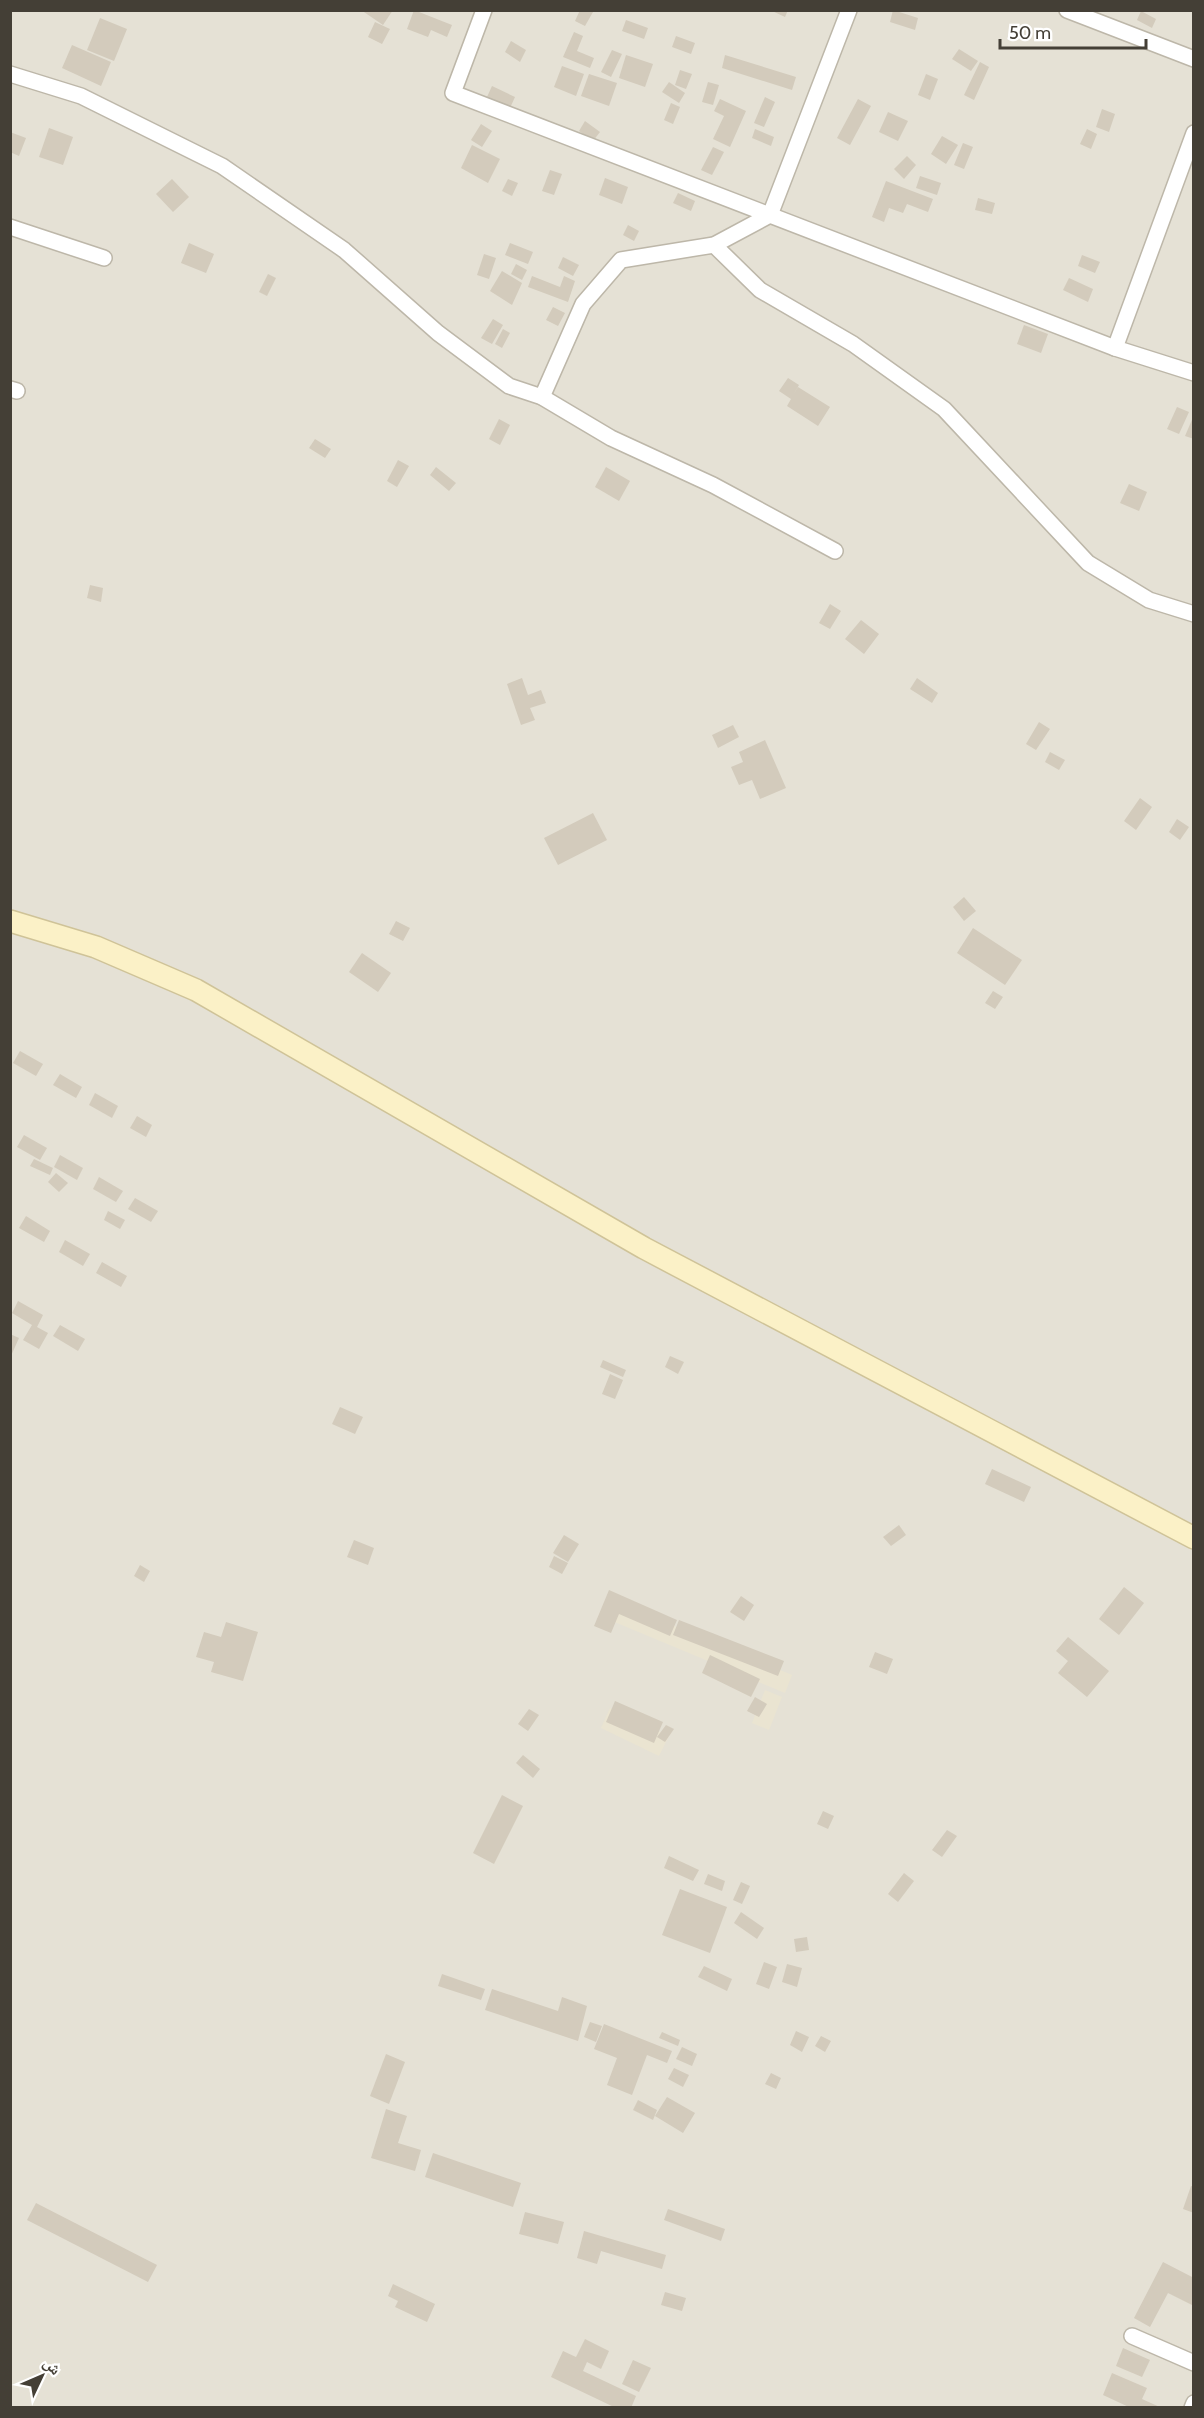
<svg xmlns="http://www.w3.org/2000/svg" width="1204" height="2418" font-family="Cabin,'Noto Naskh Arabic',sans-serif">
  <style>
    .residential { fill: #e5e1d5 }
    .education { fill: #eae4d1 }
    .building { fill: #d3cbbc }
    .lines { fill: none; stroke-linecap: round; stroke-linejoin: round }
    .street-casing { stroke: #bdb7a9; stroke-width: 18 }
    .secondary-casing { stroke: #cfc398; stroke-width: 24 }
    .street { stroke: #fff; stroke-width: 15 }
    .secondary { stroke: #fbf1c7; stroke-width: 21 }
  </style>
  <rect width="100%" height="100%" fill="#f2efe6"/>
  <rect class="residential" x="11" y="11" width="1182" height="2396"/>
  <g class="education">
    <path d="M612,1600L792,1675L785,1693L605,1618Z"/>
    <path d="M765,1690L782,1697L769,1730L752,1723Z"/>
    <path d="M610,1708L669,1736L659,1756L601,1728Z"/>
  </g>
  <g class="building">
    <path d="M361,10H393L383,25Z"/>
    <path d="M414,10L452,25L447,37L431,30L428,37L407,29Z"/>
    <path d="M580,10L593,12L585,26L575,21Z"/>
    <path d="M770,10H788L785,17Z"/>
    <path d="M893,10L918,18L915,30L890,22Z"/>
    <path d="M1141,11L1156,19L1152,28L1137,20Z"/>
    <path d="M100,18L127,29L114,61L87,50Z"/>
    <path d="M626,20L648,28L644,39L622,31Z"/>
    <path d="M375,22L390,29L382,44L368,37Z"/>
    <path d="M574,32L583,36L577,51L594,58L590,68L563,57Z"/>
    <path d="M676,36L695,43L691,54L672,47Z"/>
    <path d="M511,41L526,50L520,62L505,52Z"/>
    <path d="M72,45L111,62L101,86L62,68Z"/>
    <path d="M959,49L978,61L971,71L952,59Z"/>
    <path d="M612,50L622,54L611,77L601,72Z"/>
    <path d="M626,55L653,64L645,87L619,78Z"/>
    <path d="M725,55L796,77L792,90L722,68Z"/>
    <path d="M980,62L989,67L974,100L964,95Z"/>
    <path d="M562,66L584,74L576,96L554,87Z"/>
    <path d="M680,70L692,74L686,89L675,85Z"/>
    <path d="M589,74L617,83L609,106L581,96Z"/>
    <path d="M926,74L938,79L930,100L918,95Z"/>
    <path d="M669,82L685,93L679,103L662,92Z"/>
    <path d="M708,82L719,85L713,105L702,102Z"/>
    <path d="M492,86L515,97L510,108L487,97Z"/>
    <path d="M765,97L775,102L764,127L754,123Z"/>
    <path d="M720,99L746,111L730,147L713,139L724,116L714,111Z"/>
    <path d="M858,99L871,106L850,145L837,138Z"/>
    <path d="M671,103L680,107L673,124L664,120Z"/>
    <path d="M1102,109L1115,114L1109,132L1096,127Z"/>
    <path d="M888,112L908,121L898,141L879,132Z"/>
    <path d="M585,121L600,132L593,141L579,131Z"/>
    <path d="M481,124L492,131L482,147L471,140Z"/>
    <path d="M49,128L73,137L63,165L39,157Z"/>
    <path d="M755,129L774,137L771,146L752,138Z"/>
    <path d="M1087,129L1097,134L1091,149L1080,144Z"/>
    <path d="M10,132L26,138L19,156L10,152Z"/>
    <path d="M942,136L958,145L946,164L931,154Z"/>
    <path d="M963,143L973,147L964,169L954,165Z"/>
    <path d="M472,145L500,159L488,183L461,168Z"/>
    <path d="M713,147L724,152L712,175L701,170Z"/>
    <path d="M907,156L916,165L904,179L894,169Z"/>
    <path d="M550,170L562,174L554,195L542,191Z"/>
    <path d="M920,176L941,183L937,195L916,188Z"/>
    <path d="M605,178L628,187L622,204L599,195Z"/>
    <path d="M172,179L189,197L173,212L156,194Z"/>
    <path d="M508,179L518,183L512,196L502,191Z"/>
    <path d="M886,181L933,199L928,212L907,204L903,213L889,208L884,222L872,217Z"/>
    <path d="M678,193L695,201L691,211L673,203Z"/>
    <path d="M978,198L995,203L992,214L975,210Z"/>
    <path d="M628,225L639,231L634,241L623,235Z"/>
    <path d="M189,243L214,254L206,273L181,263Z"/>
    <path d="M510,243L533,252L528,264L505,255Z"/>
    <path d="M484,254L496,258L489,279L477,275Z"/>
    <path d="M1082,255L1100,262L1095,273L1078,266Z"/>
    <path d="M563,257L579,265L573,276L558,268Z"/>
    <path d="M516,264L527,270L522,280L511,274Z"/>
    <path d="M502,271L522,283L512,305L490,291Z"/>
    <path d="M268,274L276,278L267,296L259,292Z"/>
    <path d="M532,276L560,287L564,276L575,281L568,302L528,287Z"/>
    <path d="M1069,278L1093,289L1088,302L1063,290Z"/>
    <path d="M553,307L565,313L558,326L546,320Z"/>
    <path d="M493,319L503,325L492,344L481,338Z"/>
    <path d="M1024,325L1048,334L1041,353L1017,344Z"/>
    <path d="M503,329L510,333L502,348L495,344Z"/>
    <path d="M788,378L799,385L793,395L798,387L830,407L818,426L787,406L791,399L779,391Z"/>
    <path d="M1177,407L1189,412L1179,434L1167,429Z"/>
    <path d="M1194,415V439L1185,436Z"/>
    <path d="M499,419L510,425L500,445L489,439Z"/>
    <path d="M315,439L331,449L325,458L309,448Z"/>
    <path d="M398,460L409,466L397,487L387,481Z"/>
    <path d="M436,467L456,483L449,491L430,475Z"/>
    <path d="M606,467L630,481L619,501L595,487Z"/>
    <path d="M1129,484L1147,492L1139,511L1120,503Z"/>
    <path d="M90,585L103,588L101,602L87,598Z"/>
    <path d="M830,604L841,611L830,629L819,623Z"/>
    <path d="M861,620L879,634L864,654L845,639Z"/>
    <path d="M522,678L528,695L541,690L546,703L530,708L535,720L521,725L507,684Z"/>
    <path d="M917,678L938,693L932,703L910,689Z"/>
    <path d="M1039,722L1050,729L1036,750L1026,744Z"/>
    <path d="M733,725L739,737L718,748L712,735Z"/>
    <path d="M765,740L786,788L760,799L752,780L739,785L731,767L743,762L739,752Z"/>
    <path d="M1050,752L1065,760L1059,770L1045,762Z"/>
    <path d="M1140,798L1152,807L1136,830L1124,821Z"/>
    <path d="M593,813L607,840L558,865L544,838Z"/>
    <path d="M1177,819L1189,827L1180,840L1169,832Z"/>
    <path d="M964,897L976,911L964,921L953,907Z"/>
    <path d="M396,921L410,928L403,941L389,934Z"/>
    <path d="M973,928L1022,960L1005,985L957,953Z"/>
    <path d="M362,953L391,973L378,992L349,972Z"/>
    <path d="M993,991L1003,997L995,1009L985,1003Z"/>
    <path d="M20,1051L43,1064L36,1076L13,1063Z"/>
    <path d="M60,1074L82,1087L76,1098L53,1085Z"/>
    <path d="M95,1093L118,1106L112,1118L89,1105Z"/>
    <path d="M137,1116L152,1125L146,1137L130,1128Z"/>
    <path d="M24,1135L47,1148L40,1160L17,1147Z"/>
    <path d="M60,1155L83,1168L77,1180L54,1167Z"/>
    <path d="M34,1159L53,1168L50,1175L30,1166Z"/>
    <path d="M56,1173L68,1183L59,1192L48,1182Z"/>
    <path d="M99,1177L123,1191L116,1202L93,1189Z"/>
    <path d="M135,1198L158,1211L151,1222L128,1209Z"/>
    <path d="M108,1211L125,1220L120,1229L104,1220Z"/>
    <path d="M26,1216L50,1231L44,1242L19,1228Z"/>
    <path d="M65,1240L90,1254L83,1266L59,1252Z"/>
    <path d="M102,1262L127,1276L121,1287L96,1273Z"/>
    <path d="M18,1301L43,1315L37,1327L48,1333L39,1349L23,1340L32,1325L12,1313Z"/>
    <path d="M60,1325L85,1339L78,1351L53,1336Z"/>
    <path d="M10,1334L19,1338L10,1358Z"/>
    <path d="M670,1356L684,1362L678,1374L665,1367Z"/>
    <path d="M603,1360L626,1370L623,1377L600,1367Z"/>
    <path d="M610,1374L623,1380L615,1399L602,1394Z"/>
    <path d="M340,1407L363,1417L355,1434L332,1424Z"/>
    <path d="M992,1469L1031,1487L1024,1502L985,1484Z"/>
    <path d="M899,1525L906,1535L891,1546L883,1537Z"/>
    <path d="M564,1535L579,1544L568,1562L553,1553Z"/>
    <path d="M354,1540L374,1548L368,1565L347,1557Z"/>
    <path d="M554,1556L568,1563L562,1574L549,1567Z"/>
    <path d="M140,1565L150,1571L144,1582L134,1576Z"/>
    <path d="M1124,1587L1144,1603L1119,1635L1099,1619Z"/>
    <path d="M609,1590L677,1620L670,1636L619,1614L611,1633L594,1626Z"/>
    <path d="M741,1596L754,1605L744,1621L730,1612Z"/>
    <path d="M679,1620L784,1661L778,1676L673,1635Z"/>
    <path d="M226,1622L258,1632L243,1681L211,1672L214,1662L196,1657L204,1632L221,1637Z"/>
    <path d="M1068,1637L1109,1671L1087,1697L1058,1673L1068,1661L1056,1651Z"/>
    <path d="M875,1652L893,1659L887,1674L869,1667Z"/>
    <path d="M710,1655L760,1679L751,1697L702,1673Z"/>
    <path d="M755,1697L767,1704L759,1717L747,1711Z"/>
    <path d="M615,1701L663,1722L654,1743L606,1722Z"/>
    <path d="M529,1709L539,1715L528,1731L518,1724Z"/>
    <path d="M666,1725L674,1729L665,1742L657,1737Z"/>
    <path d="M523,1755L540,1769L533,1778L516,1763Z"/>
    <path d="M502,1795L523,1806L494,1864L473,1853Z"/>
    <path d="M823,1811L834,1816L828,1829L817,1824Z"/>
    <path d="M947,1830L957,1836L942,1857L932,1850Z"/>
    <path d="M669,1856L699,1870L693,1881L664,1868Z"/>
    <path d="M904,1873L914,1881L898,1902L888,1894Z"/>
    <path d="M708,1874L725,1881L722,1891L704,1884Z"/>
    <path d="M741,1882L750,1886L742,1904L733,1900Z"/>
    <path d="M680,1889L727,1907L710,1953L662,1935Z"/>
    <path d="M741,1912L764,1928L757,1939L734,1923Z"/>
    <path d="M807,1937L809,1950L796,1952L794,1939Z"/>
    <path d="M764,1962L777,1967L769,1989L756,1984Z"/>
    <path d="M787,1964L802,1968L797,1987L782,1982Z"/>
    <path d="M704,1966L732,1979L727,1991L698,1977Z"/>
    <path d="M442,1974L485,1989L481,2000L438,1986Z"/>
    <path d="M492,1989L558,2011L562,1997L587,2006L578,2041L485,2010Z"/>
    <path d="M590,2022L602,2026L596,2042L584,2037Z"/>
    <path d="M604,2024L672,2051L667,2063L647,2055L632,2095L607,2085L617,2058L594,2049Z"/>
    <path d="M796,2031L809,2037L802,2052L790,2045Z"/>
    <path d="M662,2032L680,2040L678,2046L659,2038Z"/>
    <path d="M821,2036L831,2041L825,2052L815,2046Z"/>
    <path d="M682,2047L697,2054L692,2066L676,2059Z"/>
    <path d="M386,2054L405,2062L389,2104L370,2096Z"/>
    <path d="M674,2068L689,2075L683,2087L668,2079Z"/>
    <path d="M771,2073L781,2078L776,2089L765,2084Z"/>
    <path d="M667,2097L695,2113L683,2133L655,2116Z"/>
    <path d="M638,2100L657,2110L653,2120L633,2110Z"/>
    <path d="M386,2109L407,2116L398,2143L421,2150L415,2171L371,2158Z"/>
    <path d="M433,2153L521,2183L513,2207L425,2177Z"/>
    <path d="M1191,2186L1194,2187V2213L1183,2209Z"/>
    <path d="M36,2203L157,2265L148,2282L27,2220Z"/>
    <path d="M668,2209L725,2229L721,2241L664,2220Z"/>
    <path d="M525,2212L564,2222L558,2244L519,2234Z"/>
    <path d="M584,2231L666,2255L662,2269L601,2251L597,2264L577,2258Z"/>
    <path d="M1163,2262L1194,2278V2306L1168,2293L1150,2327L1134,2318Z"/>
    <path d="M393,2284L435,2304L427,2322L395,2307L398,2301L388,2296Z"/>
    <path d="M665,2292L686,2298L682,2311L661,2305Z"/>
    <path d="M585,2339L609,2351L601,2369L587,2362L583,2371L636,2396L631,2408H616L551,2377L563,2351L576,2357Z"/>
    <path d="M1123,2348L1150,2360L1142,2377L1116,2366Z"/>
    <path d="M633,2360L651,2368L639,2392L622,2384Z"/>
    <path d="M1112,2373L1147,2388L1142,2399L1162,2408H1131L1103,2395Z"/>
  </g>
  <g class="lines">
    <g class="street-casing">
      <g id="street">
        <path d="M484,10L453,93L1115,348"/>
        <path d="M1067,10L1194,59"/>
        <path d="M10,74L81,96L222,166L344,250L438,333L509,386L542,397L611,438L713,485L835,551"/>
        <path d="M1194,133L1115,348L1194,373"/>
        <path d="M10,227L104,258"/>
        <path d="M714,245L760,290L853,344L944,409L1088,563L1149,600L1194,614"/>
        <path d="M10,389L17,391"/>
        <path d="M542,397L583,304L621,260L714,245L770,215L849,10"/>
        <path d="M1132,2336L1194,2363"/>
        <path d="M1192,2408L1194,2403"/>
      </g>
    </g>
    <g class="secondary-casing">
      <path id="secondary" d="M10,921L96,947L196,990L644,1248L1194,1538"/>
    </g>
    <use href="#street" class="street"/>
    <use href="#secondary" class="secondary"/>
  </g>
  <rect width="1204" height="2418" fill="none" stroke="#443f36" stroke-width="24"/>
  <g transform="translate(42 2376) rotate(46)" stroke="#ffffff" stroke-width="4.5" paint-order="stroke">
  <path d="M0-4.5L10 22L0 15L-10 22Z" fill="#443f36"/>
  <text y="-9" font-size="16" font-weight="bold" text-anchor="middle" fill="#443f36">ش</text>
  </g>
  <path d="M1000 39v9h146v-9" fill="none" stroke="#443f36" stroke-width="3"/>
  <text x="1009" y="39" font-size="18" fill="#443f36" stroke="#ffffff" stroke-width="4.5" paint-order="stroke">50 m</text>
</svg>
